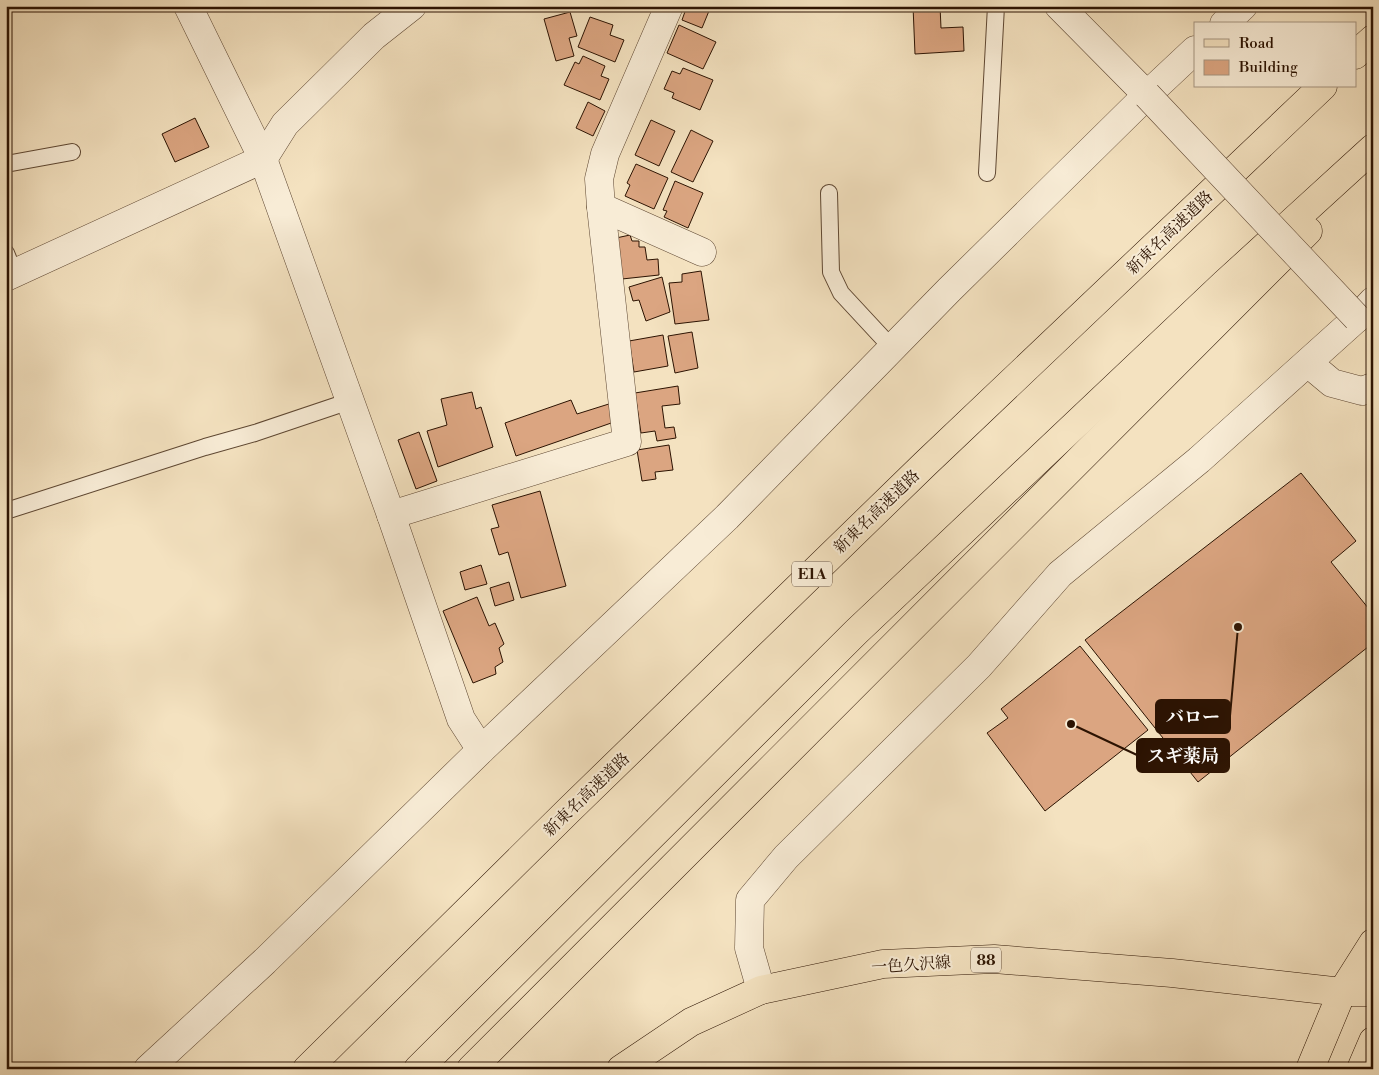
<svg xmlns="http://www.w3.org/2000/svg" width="1379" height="1075" font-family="'Libre Bodoni','Noto Serif JP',serif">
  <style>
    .building { fill: #dba581; stroke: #2c1302 }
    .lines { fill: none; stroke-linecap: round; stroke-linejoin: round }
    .service-casing { stroke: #5e4732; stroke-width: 18 }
    .minor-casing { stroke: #5e4732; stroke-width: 29 }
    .tertiary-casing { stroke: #5e4732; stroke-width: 29 }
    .primary-casing { stroke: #2c1302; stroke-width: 29 }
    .motorway-casing { stroke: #2c1302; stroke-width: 29 }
    .service { stroke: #f8ecd6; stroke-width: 16 }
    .minor { stroke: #f8ecd6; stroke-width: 28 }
    .tertiary { stroke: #f8ecd6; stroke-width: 28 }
    .primary { stroke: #f4e2c0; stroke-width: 28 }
    .motorway { stroke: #f4e2c0; stroke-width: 28 }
    .tertiary-bridge-casing { stroke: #5e4732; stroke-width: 29; stroke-linecap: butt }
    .tertiary-bridge { stroke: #f8ecd6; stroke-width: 28 }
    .labels { text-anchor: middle; stroke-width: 4; stroke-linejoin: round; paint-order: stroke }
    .shield { fill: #f8ecd6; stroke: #695442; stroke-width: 1 }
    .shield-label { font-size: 15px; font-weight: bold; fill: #2c1302 }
    .street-label { font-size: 16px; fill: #2c1302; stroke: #f8ecd6 }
    .leader { fill: none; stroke: #2c1302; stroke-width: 2 }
    .callout-dot { fill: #2c1302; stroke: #f8ecd6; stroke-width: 2 }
    .callout { fill: #2c1302; stroke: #2c1302; stroke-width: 2 }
    .callout-label { font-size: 18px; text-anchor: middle; font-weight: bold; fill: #fff }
  </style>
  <rect width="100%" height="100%" fill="#f4e2c0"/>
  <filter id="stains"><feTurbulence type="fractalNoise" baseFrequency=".004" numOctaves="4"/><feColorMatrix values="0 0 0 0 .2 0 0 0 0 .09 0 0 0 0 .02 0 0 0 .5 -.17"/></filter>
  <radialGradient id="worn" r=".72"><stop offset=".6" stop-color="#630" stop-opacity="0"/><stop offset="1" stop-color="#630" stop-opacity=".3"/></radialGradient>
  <g class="building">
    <path d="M687,6H711L702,28L682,20Z"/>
    <path d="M913,6H940L941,28L963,27L964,51L915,54Z"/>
    <path d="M570,12L577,36L569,38L574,56L556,61L544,19Z"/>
    <path d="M590,17L613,25L610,35L624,40L615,62L578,47Z"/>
    <path d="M679,25L716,42L703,69L667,53Z"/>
    <path d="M583,56L605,66L601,76L609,79L600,100L564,85L575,62L579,64Z"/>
    <path d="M683,68L713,80L700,110L672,98L674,93L664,89L672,71L680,74Z"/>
    <path d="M588,102L605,111L593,136L576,128Z"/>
    <path d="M195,118L209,147L175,162L162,134Z"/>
    <path d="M651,120L675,131L659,166L635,155Z"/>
    <path d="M691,130L713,141L693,182L671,172Z"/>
    <path d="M636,164L668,178L654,209L625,196L630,185L627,183Z"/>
    <path d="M675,181L703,193L688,228L664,217L667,211L663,210Z"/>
    <path d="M630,235L632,241H639V247H645L647,260L658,259L659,275L622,279L616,238Z"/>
    <path d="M701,271L709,320L675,324L669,283L682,282V274Z"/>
    <path d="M662,277L670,312L646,321L639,300L633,301L629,287Z"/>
    <path d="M692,332L698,368L675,373L668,336Z"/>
    <path d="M663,335L668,366L634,372L629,341Z"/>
    <path d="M678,386L680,404L662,406L665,428L674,427L676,438L657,441L655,431L641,433L635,393Z"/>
    <path d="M472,392L476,409L481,407L493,447L438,467L427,431L447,425L441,399Z"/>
    <path d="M571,400L577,414L612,403L617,421L516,456L505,423Z"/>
    <path d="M419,432L437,481L416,489L398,440Z"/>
    <path d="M669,445L673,470L655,472L656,479L642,481L637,450Z"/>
    <path d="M1301,473L1356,541L1331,562L1373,614V643L1198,782L1085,640Z"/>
    <path d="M540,491L566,586L521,598L508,552L499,555L491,529L499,527L492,505Z"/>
    <path d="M481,565L487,584L465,590L460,572Z"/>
    <path d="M509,582L514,600L495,606L490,588Z"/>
    <path d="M477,597L489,626L495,623L504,644L499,648L503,662L495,667L496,674L473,683L443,611Z"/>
    <path d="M1080,646L1148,730L1045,811L987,733L1008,718L1001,709Z"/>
  </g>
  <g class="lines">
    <g class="service-casing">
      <g id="service">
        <path d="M6,164L72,152"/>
        <path d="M987,173L996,6"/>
        <path d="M829,193L831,272L841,293L892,348"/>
        <path d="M6,253L14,273"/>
        <path d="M6,511L205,447L255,433L350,401"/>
      </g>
    </g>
    <g class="minor-casing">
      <g id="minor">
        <path d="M188,6L263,159L391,515L461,719L481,750"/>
        <path d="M669,6L605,154L599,179L601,207L702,252"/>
        <path d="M1059,6L1147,95"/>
        <path d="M6,277L263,159L285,124L374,36L412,6"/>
        <path d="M1357,318L1373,301"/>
        <path d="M1308,363L1332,383L1362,391L1373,387"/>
        <path d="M391,515L627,442L601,207"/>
      </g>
    </g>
    <g class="tertiary-casing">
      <g id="tertiary">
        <path d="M1224,24L1243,6"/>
        <path d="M761,990L749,948L750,900L786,857L979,666L1060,574L1199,460L1357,318"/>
        <path d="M148,1069L265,961L481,750L727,517L949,290L1147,95L1195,50"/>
      </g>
    </g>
    <g class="primary-casing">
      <g id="primary">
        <path d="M1342,992L1373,943"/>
        <path d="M621,1069L691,1022L761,990L883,964L994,959L1172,973L1342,992H1373"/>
      </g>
    </g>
    <g class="motorway-casing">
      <g id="motorway">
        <path d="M1355,55L1373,39"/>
        <path d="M307,1069L568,811L925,464L1323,86"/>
        <path d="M418,1069L856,632L1224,284L1373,148"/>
        <path d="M471,1069L1308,231"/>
        <path d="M1310,1069L1342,992"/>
        <path d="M1361,1069L1373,1041"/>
      </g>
    </g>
    <use href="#service" class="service"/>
    <use href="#minor" class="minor"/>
    <use href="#tertiary" class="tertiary"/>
    <use href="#primary" class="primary"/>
    <use href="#motorway" class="motorway"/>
    <g class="tertiary-bridge-casing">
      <path id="tertiary-bridge" d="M1147,95L1357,318"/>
    </g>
    <use href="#tertiary-bridge" class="tertiary-bridge"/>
  </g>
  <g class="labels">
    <g class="shield">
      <rect x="792" y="561.5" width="40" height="25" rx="4"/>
      <rect x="971" y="947.5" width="30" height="25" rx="4"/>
    </g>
    <g class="shield-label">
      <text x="812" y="579">E1A</text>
      <text x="986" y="965">88</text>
    </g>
    <g class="street-label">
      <text transform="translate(1169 232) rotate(-44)" y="6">新東名高速道路</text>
      <text transform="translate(876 511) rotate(-44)" y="6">新東名高速道路</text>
      <text transform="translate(586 794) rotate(-44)" y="6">新東名高速道路</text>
      <text transform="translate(911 964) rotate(-4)" y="6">一色久沢線</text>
    </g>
  </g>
  <path class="leader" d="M1238 627L1230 716M1071 724L1137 755"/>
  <g class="callout-dot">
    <circle cx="1238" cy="627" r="5"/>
    <circle cx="1071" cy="724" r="5"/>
  </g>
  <g class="callout">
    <rect x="1156" y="700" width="74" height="33" rx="5"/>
    <rect x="1137" y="739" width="92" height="33" rx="5"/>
  </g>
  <g class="callout-label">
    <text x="1193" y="723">バロー</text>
    <text x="1183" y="762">スギ薬局</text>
  </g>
  <rect width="1379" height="1075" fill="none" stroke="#f4e2c0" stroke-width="25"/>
  <rect x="8" y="8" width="1364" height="1060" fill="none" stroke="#2c1302" stroke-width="2.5"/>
  <rect x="12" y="12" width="1354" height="1050" fill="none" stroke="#2c1302"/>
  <rect x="1194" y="22" width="162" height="65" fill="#f8ecd6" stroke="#a69581"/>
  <rect x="1204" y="39" width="25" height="8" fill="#f4e2c0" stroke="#a69581"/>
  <text x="1239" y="48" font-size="15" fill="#2c1302">Road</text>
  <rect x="1204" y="60" width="25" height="15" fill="#dba581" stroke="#a69581"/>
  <text x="1239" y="72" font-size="15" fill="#2c1302">Building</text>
  <rect width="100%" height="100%" filter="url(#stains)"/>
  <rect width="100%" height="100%" fill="url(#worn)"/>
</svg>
